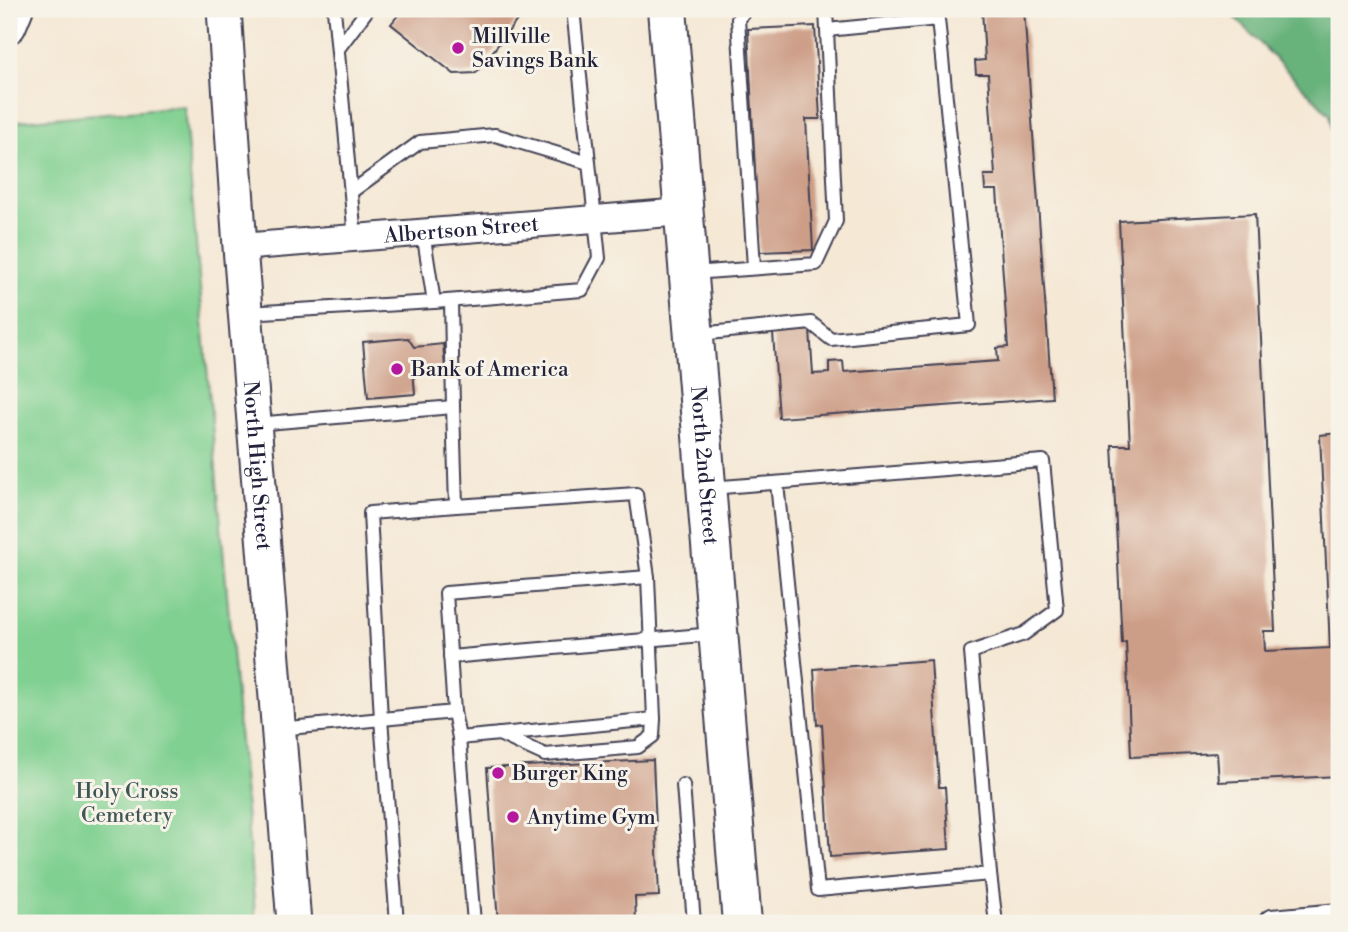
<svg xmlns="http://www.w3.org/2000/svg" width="1348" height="932" font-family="'Libre Bodoni',serif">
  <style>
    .green { fill: #80d091; stroke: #517966; stroke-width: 2 }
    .forest { fill: #68b27b; stroke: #456a5b; stroke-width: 2 }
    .building { fill: #cd9e87 }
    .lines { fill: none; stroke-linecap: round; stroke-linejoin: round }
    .service-casing { stroke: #424052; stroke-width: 16 }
    .minor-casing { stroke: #424052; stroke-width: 30 }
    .tertiary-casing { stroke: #424052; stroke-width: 37 }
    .primary-casing { stroke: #424052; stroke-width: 42 }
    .service { stroke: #fff; stroke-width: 12 }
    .minor { stroke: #fff; stroke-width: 26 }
    .tertiary { stroke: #fff; stroke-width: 33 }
    .primary { stroke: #fff; stroke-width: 38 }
    .poi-dot { fill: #b5179e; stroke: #f7f3e8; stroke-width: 2.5 }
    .labels { text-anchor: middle; stroke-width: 6; stroke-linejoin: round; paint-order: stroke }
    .poi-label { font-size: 21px; fill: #22223b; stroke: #f7f3e8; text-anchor: start }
    .street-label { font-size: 21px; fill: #22223b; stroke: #f7f3e8 }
    .park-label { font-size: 21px; fill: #3e5655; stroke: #f7f3e8 }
  </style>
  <rect width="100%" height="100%" fill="#f7f3e8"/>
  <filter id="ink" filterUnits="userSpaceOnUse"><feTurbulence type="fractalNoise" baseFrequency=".0143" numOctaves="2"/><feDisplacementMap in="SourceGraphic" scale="14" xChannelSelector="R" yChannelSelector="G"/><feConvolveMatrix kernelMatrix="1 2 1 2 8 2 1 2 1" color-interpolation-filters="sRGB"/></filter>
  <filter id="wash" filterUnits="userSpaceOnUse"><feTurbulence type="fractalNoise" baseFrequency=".00686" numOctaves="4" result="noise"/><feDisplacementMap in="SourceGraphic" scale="28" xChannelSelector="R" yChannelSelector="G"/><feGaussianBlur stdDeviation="1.57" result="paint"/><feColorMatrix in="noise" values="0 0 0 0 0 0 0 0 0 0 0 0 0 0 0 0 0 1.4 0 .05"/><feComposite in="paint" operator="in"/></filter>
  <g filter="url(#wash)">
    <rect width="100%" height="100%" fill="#f5e8d5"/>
    <path class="green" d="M184,106L256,923H9V122Z"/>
    <g class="forest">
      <path d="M1052,9H1132L1052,15Z"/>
      <path d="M1227,9H1339V181L1330,115Z"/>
    </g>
    <g id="blocks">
      <g class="building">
        <path d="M403,9H523L525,10L476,73L454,74L391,24Z"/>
        <path d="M982,9H1024L1052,398L779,418L773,333L810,330L813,374L829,373V362L843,361L844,372L998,361L997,348L1008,347L997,190H985L984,175H995L988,74H976L975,61L985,60Z"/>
        <path d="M815,26L820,119H806L813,250L759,252L748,29Z"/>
        <path d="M1255,214L1275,631H1264L1265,651L1330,648L1320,435L1339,433V776L1219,782L1217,753L1131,757L1126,642L1122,643L1112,445H1130L1119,221Z"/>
        <path d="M408,338L414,347L443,344L445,367L413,370L415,394L368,398L363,342Z"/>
        <path d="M931,660L939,787H945L949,849L830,857L822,724L817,725L814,669Z"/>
        <path d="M653,760L659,896L635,897L636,923H498L487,768Z"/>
      </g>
    </g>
  </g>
  <g filter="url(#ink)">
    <use href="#blocks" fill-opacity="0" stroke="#424052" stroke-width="2"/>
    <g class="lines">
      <g class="service-casing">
        <g id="service">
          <path d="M334,9L355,238"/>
          <path d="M746,9L738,19L754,267"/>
          <path d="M338,49L368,9"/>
          <path d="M351,192L420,142L495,135L589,163"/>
          <path d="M423,232L434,302"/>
          <path d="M692,273L816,264L836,221L826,9"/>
          <path d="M246,313L434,302L582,290L599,258L573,9"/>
          <path d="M699,334L811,323L831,339L969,325L938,19L827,30"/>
          <path d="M453,407L456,506L636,494L648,577"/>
          <path d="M255,424L453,407L451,301"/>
          <path d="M710,488L1043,461L1057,610L1024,634L971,652L990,874L818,890L777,483"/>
          <path d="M450,657L714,634"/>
          <path d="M454,712L459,738L474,923"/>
          <path d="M279,729L454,712L446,593L648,577L654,719L653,736L638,747L545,755L499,734"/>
          <path d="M459,738L654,719"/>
          <path d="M683,785L694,923"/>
          <path d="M990,874L996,923"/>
          <path d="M397,923L381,719L370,513L456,506"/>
        </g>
      </g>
      <g class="minor-casing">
        <g id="minor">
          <path id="s1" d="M240,247L683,212"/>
          <path d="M1272,923L1339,917"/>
        </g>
      </g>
      <g class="tertiary-casing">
        <g id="tertiary">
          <path id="s2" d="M224,9L240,247L294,923"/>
          <path d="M9,26L16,9"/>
        </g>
      </g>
      <g class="primary-casing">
        <g id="primary">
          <path id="s3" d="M667,9L742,923"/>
        </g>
      </g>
      <use href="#service" class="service"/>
      <use href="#minor" class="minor"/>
      <use href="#tertiary" class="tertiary"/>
      <use href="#primary" class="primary"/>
    </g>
  </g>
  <g class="poi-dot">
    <circle cx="458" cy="48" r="7"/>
    <circle cx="397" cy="369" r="7"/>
    <circle cx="498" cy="773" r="7"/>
    <circle cx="513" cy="817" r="7"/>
  </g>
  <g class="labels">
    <g class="poi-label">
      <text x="472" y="43">Millville<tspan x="472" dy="24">Savings Bank</tspan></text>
      <text x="411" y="376">Bank of America</text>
      <text x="512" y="780">Burger King</text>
      <text x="527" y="824">Anytime Gym</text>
    </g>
    <g class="street-label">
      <text dy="7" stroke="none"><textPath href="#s1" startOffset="222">Albertson Street</textPath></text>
      <text dy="7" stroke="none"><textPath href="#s2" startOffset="458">North High Street</textPath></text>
      <text dy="7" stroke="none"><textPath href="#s3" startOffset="458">North 2nd Street</textPath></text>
    </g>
    <g class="park-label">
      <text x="127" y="798">Holy Cross<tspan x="127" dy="24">Cemetery</tspan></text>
    </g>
  </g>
  <rect width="1348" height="932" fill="none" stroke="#f7f3e8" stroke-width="35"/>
</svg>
